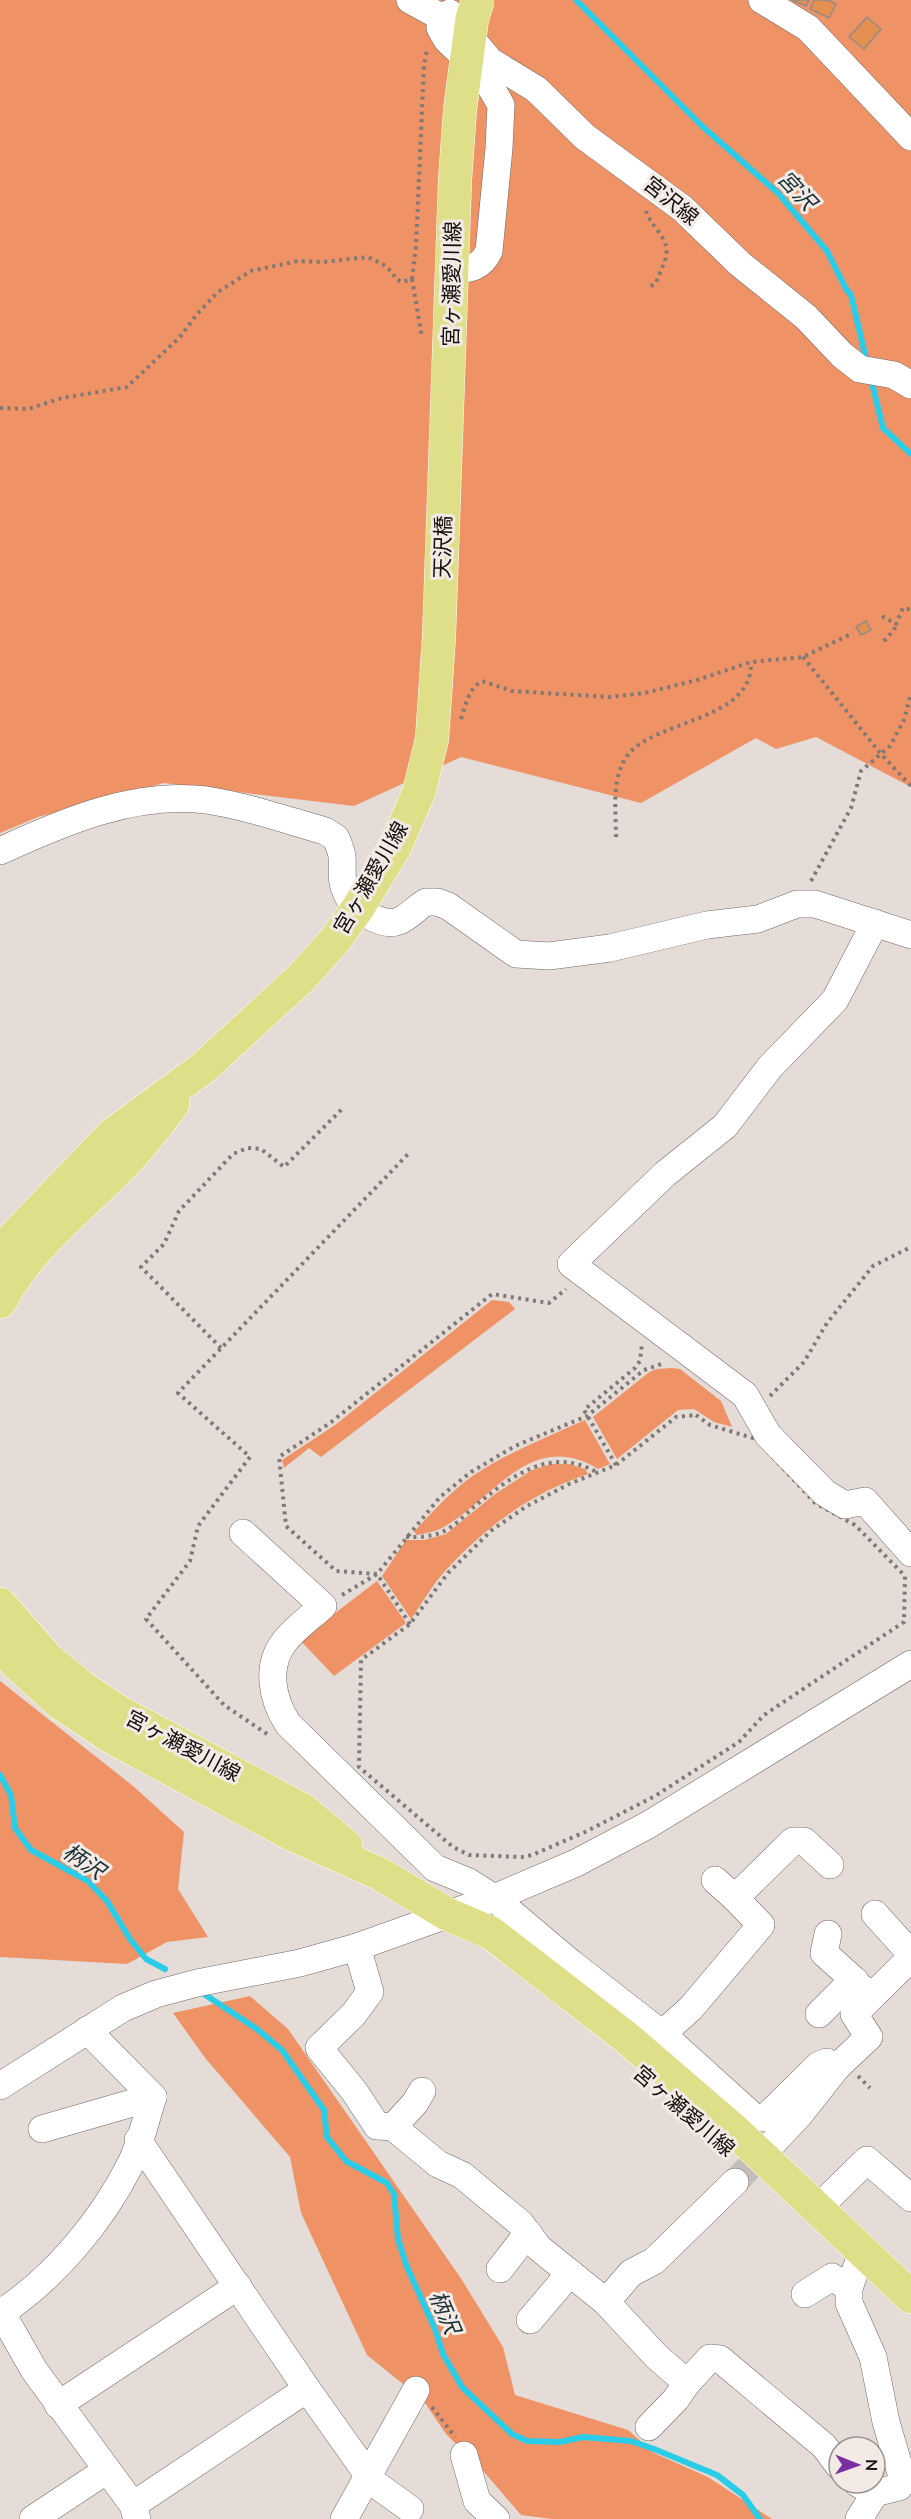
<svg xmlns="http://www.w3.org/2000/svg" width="911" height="2519" font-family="Mulish,'Noto Sans JP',sans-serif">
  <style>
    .green { fill: #ef9265 }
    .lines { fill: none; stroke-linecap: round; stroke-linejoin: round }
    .stream { stroke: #2bcce7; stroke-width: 6 }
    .building { fill: #e39050; stroke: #928b86; stroke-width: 1.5 }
    .minor-tunnel { stroke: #c5bdb9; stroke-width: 27; stroke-dasharray: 27 14; stroke-linecap: butt }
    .minor-casing { stroke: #6f6864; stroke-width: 28 }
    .major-casing { stroke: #fff; stroke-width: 34 }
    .path { stroke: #7f7976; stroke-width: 4; stroke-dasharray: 3 4.5; stroke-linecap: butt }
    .minor { stroke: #fff; stroke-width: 27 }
    .major { stroke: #dfdf8a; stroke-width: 33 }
    .major-bridge-casing { stroke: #fff; stroke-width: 34; stroke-linecap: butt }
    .major-bridge { stroke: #dfdf8a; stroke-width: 33 }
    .labels { text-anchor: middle; stroke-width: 6; stroke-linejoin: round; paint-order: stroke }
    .street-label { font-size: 21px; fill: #110e0c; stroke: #f3eae5 }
    .water-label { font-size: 22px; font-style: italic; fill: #162f34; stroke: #f3eae5 }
  </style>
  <rect width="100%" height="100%" fill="#e5dcd8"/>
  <g class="green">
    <path d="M0,0H911V787L816,737L776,749L756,738L641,803L461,757L354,806L164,783L38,817L0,833Z"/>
    <path d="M492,1300L509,1302L515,1309L321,1457L309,1448L284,1468L282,1460L335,1425Z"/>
    <path d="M672,1368L680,1369L721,1401L732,1427L714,1422L694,1409L678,1410L617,1459L593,1417L648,1373L656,1369Z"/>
    <path d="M585,1420L610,1464L598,1469C529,1427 492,1503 440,1529C433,1532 425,1533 417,1535L414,1532C432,1512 451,1491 474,1475C509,1452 547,1437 585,1420Z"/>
    <path d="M551,1464H569L585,1469L588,1474C533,1492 485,1527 446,1570C433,1584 422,1603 411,1619L382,1576L406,1540H424L446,1534L495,1494L532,1470Z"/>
    <path d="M377,1581L406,1623L334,1676L300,1640Z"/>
    <path d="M0,1681L133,1786L184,1832L178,1889L208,1937L167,1942L127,1964L0,1957Z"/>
    <path d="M250,1996L288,2029L462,2280L503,2347L515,2395L628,2430L654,2453L708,2477L772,2519H552L521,2515L485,2473L446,2434L423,2400L367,2355L301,2213L290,2157L206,2059L173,2013Z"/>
  </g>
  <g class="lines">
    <g class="stream">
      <path d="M576,0L702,126L778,193L827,251L846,289L851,295L867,363"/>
      <path d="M871,379L883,428L911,454"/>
      <path d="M0,1775L11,1795L15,1828L31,1850L88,1881L107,1901L130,1939L146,1959L165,1969"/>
      <path d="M201,1992L257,2029L282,2050L324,2110L327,2137L346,2161L387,2183L394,2194L398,2239L407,2267L435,2329L443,2354L462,2387L512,2434L527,2441L560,2442L583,2437L631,2441L654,2449L717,2475L743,2495L760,2519"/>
    </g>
  </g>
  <g class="building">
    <path d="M792,0H809L806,6Z"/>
    <path d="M814,0H828L836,4L829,18L810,9Z"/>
    <path d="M867,17L881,29L864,49L849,37Z"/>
    <path d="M866,621L871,630L861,635L856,627Z"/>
  </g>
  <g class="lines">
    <path class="minor-tunnel" d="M735,2182L772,2144"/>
    <g class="minor-casing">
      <g id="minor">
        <path d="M410,0L441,17L450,13L490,61L536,89L585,137L682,208L740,264L806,317L842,355L860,369L894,375L911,385"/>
        <path d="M762,0L808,28L911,137"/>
        <path d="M441,17L440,28L447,40L483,74L501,105L499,148L489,251C481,268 470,269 452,270"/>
        <path d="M0,851C63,822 135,791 206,800C246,806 286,820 325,831L336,838C338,843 341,850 342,856C343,868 340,880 346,892C353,909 382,928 399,921C409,917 417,907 426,902H437L448,906L516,954L549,956L610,948L707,925L758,919L797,904H815L911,935"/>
        <path d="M875,923L835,1000L770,1067L725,1126L665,1174L571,1264L745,1395L768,1435L825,1493L845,1505L865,1501L911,1553"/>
        <path d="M243,1533L323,1606C311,1617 295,1628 285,1641C265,1666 272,1699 288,1724L435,1868L469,1882L494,1898L571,1963L662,2034L755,2118H765L819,2065L827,2062L837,2067"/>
        <path d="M715,1880L735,1898"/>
        <path d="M875,1914L911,1954"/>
        <path d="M828,1934L824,1953L855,1981L857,1985L872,1995"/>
        <path d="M357,1947L370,1992L353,2015L319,2048L354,2091L377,2126L393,2127L438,2164L462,2175L520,2223L539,2248L606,2302"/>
        <path d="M819,2014L850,1983L855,1981"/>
        <path d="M662,2034L691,2008L761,1925L735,1898L793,1841H804L830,1865"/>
        <path d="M0,2086L123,2008L156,1994L197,1983L300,1963L357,1947L494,1898L576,1863L648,1825L911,1664"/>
        <path d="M393,2127L415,2103L422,2091"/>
        <path d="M42,2129L153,2097"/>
        <path d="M138,2140L307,2389L368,2475"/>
        <path d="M772,2144L799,2115L837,2067L869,2037L854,2014L911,1958"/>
        <path d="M735,2182L654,2261L631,2273L606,2302L656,2356L687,2383L710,2358L720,2359L824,2446L839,2466"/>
        <path d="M817,2209L867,2160L911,2198"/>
        <path d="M857,2266L849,2288V2303L873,2357L886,2422L903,2480L899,2487L875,2493L857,2483"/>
        <path d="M500,2269L528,2233"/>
        <path d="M805,2294L832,2277L849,2288"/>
        <path d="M0,2310L34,2370L133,2505L137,2519"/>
        <path d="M1,2313C55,2277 102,2221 131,2163C141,2143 146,2118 153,2097L87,2030"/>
        <path d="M530,2320L570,2273"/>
        <path d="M58,2405L238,2286"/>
        <path d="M649,2427L676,2399L687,2383"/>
        <path d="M464,2455L477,2501L496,2519"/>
        <path d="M367,2478L410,2509"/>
        <path d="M133,2505L307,2389"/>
        <path d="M33,2519L107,2470"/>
        <path d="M344,2519L416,2390"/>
        <path d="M859,2519L875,2493"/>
      </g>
    </g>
    <g class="major-casing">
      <g id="major">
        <path d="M0,1257L13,1238L113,1134L203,1068L301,978L336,939L358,908L395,847L419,792L432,739L439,637L455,180L460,110"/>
        <path d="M0,1302C32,1241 87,1204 132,1155C147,1139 160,1121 173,1104"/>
        <path d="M0,1604L48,1659L83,1688L119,1712L303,1810L346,1846"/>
        <path d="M0,1644L15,1662L60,1703L111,1737L291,1834L380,1874L447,1914L491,1933L627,2038L735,2131L911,2297"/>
      </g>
    </g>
    <g class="path">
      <path d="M646,211C648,218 653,224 658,231C674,252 664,260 656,283L648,288"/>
      <path d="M412,279L422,338"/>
      <path d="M0,408L28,409L62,398L127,387L180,337L197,314L218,292L251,271L298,261L323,262L368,257L384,265L392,272L396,279L402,282L412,279L416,246L424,65L427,49"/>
      <path d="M882,618L884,617L896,624L903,608L908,609L911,613"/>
      <path d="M884,641L894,630L896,624"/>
      <path d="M803,657L881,754L911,786"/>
      <path d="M461,719C466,704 468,689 482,681L512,691L609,697L645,693L697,680L751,662L803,657L853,633"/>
      <path d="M616,837C616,811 611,778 627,756C654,719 753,722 751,662"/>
      <path d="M811,881L851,808L861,771L890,746L904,720L911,693"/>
      <path d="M221,1348L141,1267L164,1244L179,1211L233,1154L247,1148L261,1149L284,1167L344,1107"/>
      <path d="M770,1396L804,1362L827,1323L873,1266L911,1247"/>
      <path d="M696,1415L710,1425L756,1439L815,1503L855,1525L905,1576L904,1622L764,1715L739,1742L655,1796L585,1832L532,1855L522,1857L469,1855L453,1847L359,1767L361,1660L410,1624L448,1573L492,1530L527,1506L569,1484L616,1465L676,1417Z"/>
      <path d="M616,1465L584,1410L635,1368L640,1361L642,1344"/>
      <path d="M406,1537C418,1537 431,1537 442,1532C454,1527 465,1515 475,1506C512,1476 551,1445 598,1473"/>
      <path d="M342,1595L377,1574L440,1497L471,1472L515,1446L587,1416L644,1370L664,1363"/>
      <path d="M410,1624L377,1574L336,1571L286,1526L279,1457L330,1423L492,1294L549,1303L566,1289"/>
      <path d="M267,1734L224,1705L146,1619L190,1561L198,1526L250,1457L178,1393L410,1152"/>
      <path d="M858,2076L870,2088"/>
      <path d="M432,2407L455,2437"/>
    </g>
    <use href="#minor" class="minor"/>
    <use href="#major" class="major"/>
    <g class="major-bridge-casing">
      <path id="major-bridge" d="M460,110L472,19L478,0"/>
    </g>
    <use href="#major-bridge" class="major-bridge"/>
  </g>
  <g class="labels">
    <g class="street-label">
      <text transform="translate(671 201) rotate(39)" y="7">宮沢線</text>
      <text transform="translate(452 284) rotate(-89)" y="7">宮ヶ瀬愛川線</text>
      <text transform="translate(443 547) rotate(-88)" y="7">天沢橋</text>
      <text transform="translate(371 878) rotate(-60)" y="7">宮ヶ瀬愛川線</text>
      <text transform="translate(183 1746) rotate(28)" y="7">宮ヶ瀬愛川線</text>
      <text transform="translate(684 2111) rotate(41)" y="7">宮ヶ瀬愛川線</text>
    </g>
    <g class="water-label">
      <text transform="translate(797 190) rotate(47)" y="8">宮沢</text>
      <text transform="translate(84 1861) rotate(34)" y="8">柄沢</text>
      <text transform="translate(445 2312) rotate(67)" y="8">柄沢</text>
    </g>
  </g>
  <g transform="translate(857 2465) rotate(91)"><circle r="28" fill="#f3eae5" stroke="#99928e" stroke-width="1.5"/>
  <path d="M0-4.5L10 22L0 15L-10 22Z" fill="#7c2fa0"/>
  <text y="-9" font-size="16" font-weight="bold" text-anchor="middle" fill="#110e0c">N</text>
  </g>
</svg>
